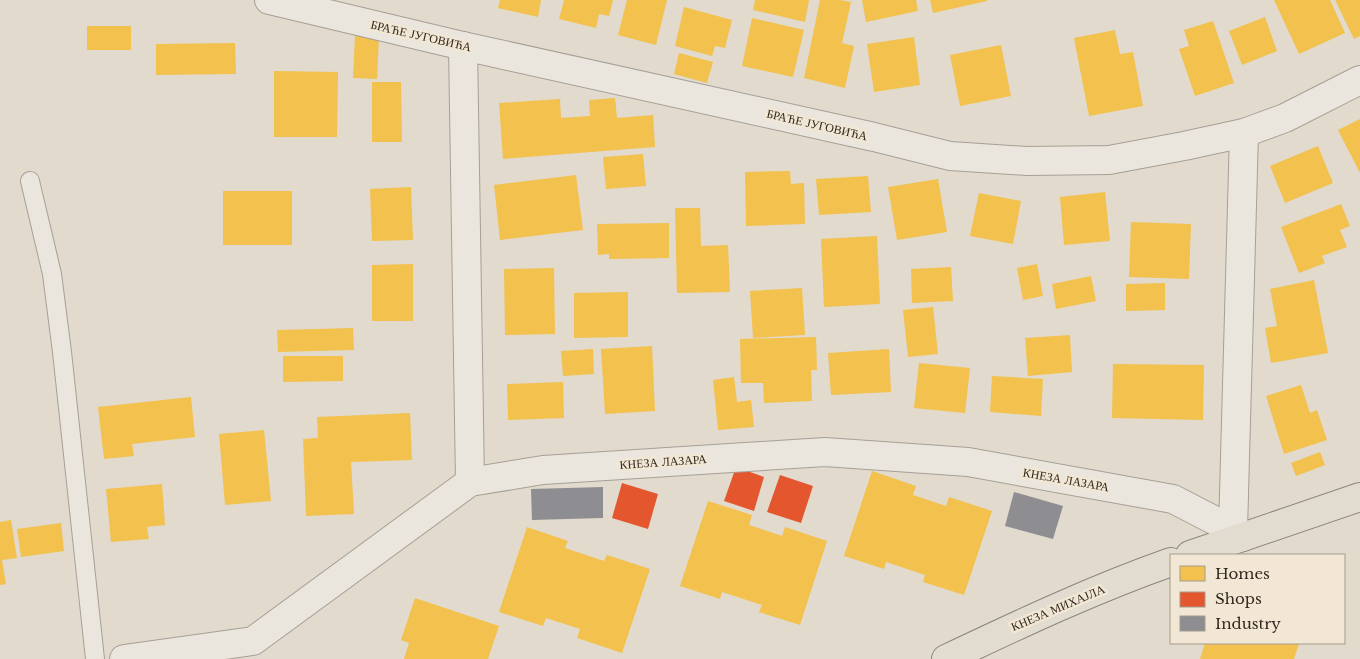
<svg xmlns="http://www.w3.org/2000/svg" width="1360" height="659" font-family="'Libre Baskerville',serif">
  <style>
    .homes { fill: #f2c14e }
    .shops { fill: #e4572e }
    .industry { fill: #8d8d92 }
    .lines { fill: none; stroke-linecap: round; stroke-linejoin: round }
    .service-casing { stroke: #a69f96; stroke-width: 20 }
    .minor-casing { stroke: #a69f96; stroke-width: 30 }
    .primary-casing { stroke: #8c857d; stroke-width: 30 }
    .service { stroke: #eae6de; stroke-width: 18 }
    .minor { stroke: #eae6de; stroke-width: 28 }
    .primary { stroke: #e1dbd0; stroke-width: 28 }
    .labels { text-anchor: middle; stroke-width: 5; stroke-linejoin: round; paint-order: stroke }
    .street-label { font-size: 12px; fill: #34281f; stroke: #f1e7d4 }
  </style>
  <rect width="100%" height="100%" fill="#e1dacd"/>
  <g class="homes">
    <path d="M500,0H541L538,17L498,8Z"/>
    <path d="M564,0H613L609,16L599,14L596,28L559,19Z"/>
    <path d="M627,0H667L656,45L618,35Z"/>
    <path d="M755,0H809L805,22L753,10Z"/>
    <path d="M820,0H840L851,2L842,43L854,46L845,88L804,78Z"/>
    <path d="M862,0H916L918,11L866,22Z"/>
    <path d="M930,0H987V1L933,13Z"/>
    <path d="M1274,0H1330L1345,33L1299,54Z"/>
    <path d="M1335,0H1360V36L1354,39Z"/>
    <path d="M684,7L732,20L725,48L715,46L712,56L675,46Z"/>
    <path d="M1265,17L1277,51L1242,65L1229,31Z"/>
    <path d="M752,18L804,30L793,77L742,66Z"/>
    <path d="M1213,21L1234,83L1195,96L1179,49L1189,46L1184,30Z"/>
    <rect x="87" y="26" width="44" height="24"/>
    <path d="M1115,30L1120,54L1133,52L1143,106L1089,116L1074,38Z"/>
    <path d="M355,35L379,36L377,79L353,78Z"/>
    <path d="M914,37L920,85L874,92L867,44Z"/>
    <path d="M235,43L236,74L156,75V44Z"/>
    <path d="M1001,45L1011,96L960,106L950,55Z"/>
    <path d="M679,53L713,62L707,83L674,74Z"/>
    <path d="M274,71L338,72L337,137H274Z"/>
    <path d="M372,82H401L402,142H372Z"/>
    <path d="M615,98L617,118L653,115L655,147L503,159L499,103L560,99L561,118L590,116L589,100Z"/>
    <path d="M1360,119V173L1338,130Z"/>
    <path d="M1318,146L1333,183L1285,203L1270,166Z"/>
    <path d="M643,154L646,186L606,189L603,157Z"/>
    <path d="M790,171L791,184L804,183L805,224L746,226L745,172Z"/>
    <path d="M576,175L583,230L500,240L494,185Z"/>
    <path d="M868,176L871,212L819,215L816,179Z"/>
    <path d="M938,179L947,232L897,240L888,187Z"/>
    <path d="M411,187L413,240L372,241L370,189Z"/>
    <rect x="223" y="191" width="69" height="54"/>
    <path d="M1105,192L1110,241L1064,245L1060,197Z"/>
    <path d="M979,193L1021,201L1013,244L970,236Z"/>
    <path d="M1341,204L1350,226L1340,230L1347,247L1322,256L1325,263L1299,273L1281,227Z"/>
    <path d="M675,208H700L701,246L728,245L730,292L677,293Z"/>
    <path d="M1131,222L1191,224L1189,279L1129,277Z"/>
    <path d="M669,223V258L609,259V254L598,255L597,224Z"/>
    <path d="M877,236L880,304L824,307L821,239Z"/>
    <path d="M413,264V321H372V265Z"/>
    <path d="M1037,264L1043,296L1023,300L1017,268Z"/>
    <path d="M951,267L953,301L912,303L911,269Z"/>
    <path d="M554,268L555,334L505,335L504,269Z"/>
    <path d="M1091,276L1096,301L1056,309L1052,284Z"/>
    <path d="M1314,280L1328,353L1271,363L1265,328L1277,326L1270,289Z"/>
    <path d="M1165,283V310L1126,311V284Z"/>
    <path d="M802,288L805,335L753,338L750,291Z"/>
    <path d="M628,292V337L574,338V293Z"/>
    <path d="M933,307L938,354L908,357L903,310Z"/>
    <path d="M353,328L354,350L278,352L277,330Z"/>
    <path d="M1070,335L1072,372L1028,376L1025,338Z"/>
    <path d="M816,337L817,370H811L812,401L764,403L763,383H741L740,339Z"/>
    <path d="M652,346L655,411L605,414L601,349Z"/>
    <path d="M593,349L594,374L563,376L561,351Z"/>
    <path d="M889,349L891,392L831,395L828,353Z"/>
    <path d="M283,356H343V381L283,382Z"/>
    <path d="M919,363L970,368L965,413L914,408Z"/>
    <path d="M1113,364L1204,365L1203,420L1112,418Z"/>
    <path d="M992,376L1043,379L1041,416L990,412Z"/>
    <path d="M734,377L737,402L751,400L754,427L718,430L713,380Z"/>
    <path d="M563,382L564,418L508,420L507,384Z"/>
    <path d="M1301,385L1310,413L1317,410L1327,440L1284,454L1266,396Z"/>
    <path d="M191,397L195,437L132,444L134,456L104,459L98,407Z"/>
    <path d="M410,413L412,460L351,462L354,514L306,516L303,439L318,438L317,417Z"/>
    <path d="M264,430L271,501L225,505L219,434Z"/>
    <path d="M1320,452L1325,465L1296,476L1291,463Z"/>
    <path d="M872,471L916,486L913,495L946,506L949,497L992,511L964,595L923,582L925,575L886,562L884,569L844,556Z"/>
    <path d="M162,484L165,525L147,527L149,539L111,542L106,489Z"/>
    <path d="M708,501L752,515L749,525L782,536L785,527L827,541L800,625L759,612L762,605L722,592L720,599L680,586Z"/>
    <path d="M11,520L17,558L2,560L6,584L0,585V522Z"/>
    <path d="M61,523L64,551L21,557L17,529Z"/>
    <path d="M527,527L568,541L565,548L604,561L607,555L650,569L622,653L577,638L580,629L546,618L543,626L499,612Z"/>
    <path d="M415,598L499,626L488,659H404L409,643L401,640Z"/>
    <path d="M1205,643H1297L1299,644L1294,659H1200Z"/>
  </g>
  <g class="shops">
    <path d="M736,467L764,477L754,511L724,501Z"/>
    <path d="M780,475L813,486L801,523L767,512Z"/>
    <path d="M622,483L658,494L648,529L612,518Z"/>
  </g>
  <g class="industry">
    <path d="M603,487V518L532,520L531,489Z"/>
    <path d="M1014,492L1063,506L1053,539L1005,526Z"/>
  </g>
  <g class="lines">
    <g class="service-casing">
      <path id="service" d="M30,181L52,274L62,352L95,659"/>
    </g>
    <g class="minor-casing">
      <g id="minor">
        <path d="M269,0L463,46L874,137L950,156L1027,161L1109,160L1184,146L1244,133L1285,118L1360,80"/>
        <path d="M463,46L470,482"/>
        <path d="M1233,530L1244,133"/>
        <path d="M124,659L253,641L470,482L543,470L825,452L968,462L1173,499L1233,530L1243,537"/>
      </g>
    </g>
    <g class="primary-casing">
      <g id="primary">
        <path d="M1190,555L1360,497"/>
        <path d="M946,659C1020,624 1094,589 1171,562"/>
      </g>
    </g>
    <use href="#service" class="service"/>
    <use href="#minor" class="minor"/>
    <use href="#primary" class="primary"/>
  </g>
  <g class="labels">
    <g class="street-label">
      <text transform="translate(421 36) rotate(13)" y="4">БРАЋЕ ЈУГОВИЋА</text>
      <text transform="translate(817 125) rotate(13)" y="4">БРАЋЕ ЈУГОВИЋА</text>
      <text transform="translate(663 462) rotate(-4)" y="4">КНЕЗА ЛАЗАРА</text>
      <text transform="translate(1066 480) rotate(10)" y="4">КНЕЗА ЛАЗАРА</text>
      <text transform="translate(1058 608) rotate(-23)" y="4">КНЕЗА МИХАЈЛА</text>
    </g>
  </g>
  <rect x="1170" y="554" width="175" height="90" fill="#f1e7d4" stroke="#a59b8c"/>
  <rect x="1180" y="566" width="25" height="15" fill="#f2c14e" stroke="#a59b8c"/>
  <text x="1215" y="579" font-size="15" fill="#34281f">Homes</text>
  <rect x="1180" y="592" width="25" height="15" fill="#e4572e" stroke="#a59b8c"/>
  <text x="1215" y="604" font-size="15" fill="#34281f">Shops</text>
  <rect x="1180" y="616" width="25" height="15" fill="#8d8d92" stroke="#a59b8c"/>
  <text x="1215" y="629" font-size="15" fill="#34281f">Industry</text>
</svg>
